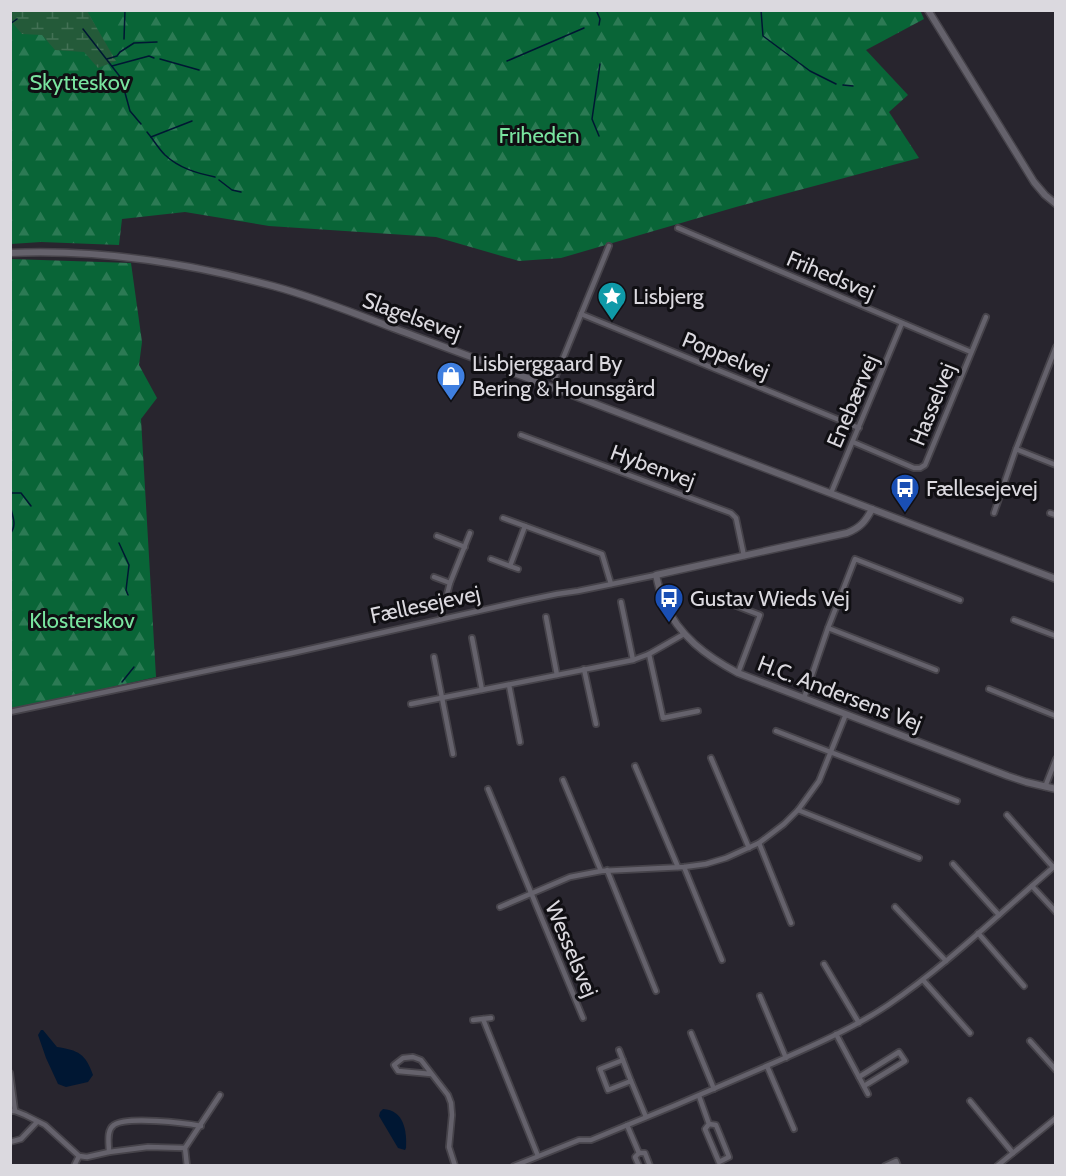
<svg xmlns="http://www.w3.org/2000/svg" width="1066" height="1176" font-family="Cabin,sans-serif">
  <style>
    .forest { fill: url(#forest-firs) }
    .wetland { fill: url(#wetland-marsh) }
    .water { fill: #001733 }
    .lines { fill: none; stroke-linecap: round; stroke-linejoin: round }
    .stream { stroke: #001733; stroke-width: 1.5 }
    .minor-casing { stroke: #46434a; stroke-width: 8 }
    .tertiary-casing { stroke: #46434a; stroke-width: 9 }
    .minor { stroke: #65626c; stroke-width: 4.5 }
    .tertiary { stroke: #65626c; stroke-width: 6 }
    .labels { text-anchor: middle; stroke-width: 6; stroke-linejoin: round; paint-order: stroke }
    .park-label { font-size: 22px; fill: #79e49f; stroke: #100f13 }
    .street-label { font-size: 22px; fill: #dbd9df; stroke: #100f13 }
    .poi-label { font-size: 22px; fill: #dbd9df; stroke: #100f13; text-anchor: start }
  </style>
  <defs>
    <pattern id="forest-firs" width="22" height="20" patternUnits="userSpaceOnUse" patternTransform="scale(1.5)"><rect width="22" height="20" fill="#096537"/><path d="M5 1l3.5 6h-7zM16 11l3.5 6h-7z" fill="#2c7a54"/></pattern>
    <pattern id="wetland-marsh" width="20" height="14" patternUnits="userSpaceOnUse" patternTransform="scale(1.5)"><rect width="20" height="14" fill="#245a39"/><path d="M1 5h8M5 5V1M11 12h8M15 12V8" fill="none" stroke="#437155"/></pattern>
  </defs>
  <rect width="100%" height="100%" fill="#28252e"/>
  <g class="forest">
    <path d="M920,10L924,19L866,50L908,95L889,112L919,158L736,207L561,258L519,261L436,237L269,226L185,212L122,219L119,245L41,242L11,244V11Z"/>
    <path d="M11,259L131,263L142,342L139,365L157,398L141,419L156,677L11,710Z"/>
  </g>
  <path class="wetland" d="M10,11H87L116,61L98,68L84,52L55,50L42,35L22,34L11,21Z"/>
  <g class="water">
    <path d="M41,1030H43L57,1047C78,1050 86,1054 93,1075L88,1082L66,1087L58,1084L46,1058L38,1035Z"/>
    <path d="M383,1109C404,1110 407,1131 406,1148L405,1150L398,1148L379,1116L380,1112Z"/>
  </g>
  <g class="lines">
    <g class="stream">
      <path d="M596,10L600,19L599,25"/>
      <path d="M761,10L763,36L810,71L836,84"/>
      <path d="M10,24L17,19"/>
      <path d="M83,29L121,78L130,111L141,124"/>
      <path d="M124,39L125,10"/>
      <path d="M107,59L117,56L120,52L134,43L157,42"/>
      <path d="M160,59L199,70"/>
      <path d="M507,61L584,28"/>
      <path d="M112,66L149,56L154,58"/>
      <path d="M843,85L853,86"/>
      <path d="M147,132C153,139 158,148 165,155C179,168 196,173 215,177"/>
      <path d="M599,136L592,119L600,64"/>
      <path d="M151,137L192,121"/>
      <path d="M219,180L232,190L241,192"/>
      <path d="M10,493H21L31,506"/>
      <path d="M10,498C11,501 10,505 11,509C13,518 17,525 10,534"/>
      <path d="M119,543L129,565L126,590L128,595"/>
      <path d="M122,682L134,667"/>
    </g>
    <g class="minor-casing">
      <g id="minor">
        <path d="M678,228L971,352"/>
        <path d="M581,314L859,428"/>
        <path d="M555,378L609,246"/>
        <path d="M521,435L731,513L736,518L744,556"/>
        <path d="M853,442L914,468H920L925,465L986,317"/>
        <path d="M1016,449L1056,465"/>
        <path d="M831,493L902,323"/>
        <path d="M994,513L1016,449L1056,347"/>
        <path d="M1050,513L1056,515"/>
        <path d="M503,518L602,554L611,584"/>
        <path d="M437,536L465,547"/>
        <path d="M491,559L518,569"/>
        <path d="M510,566L525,526"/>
        <path d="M434,577L450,583"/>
        <path d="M721,600L760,615L738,673"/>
        <path d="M621,602L633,660"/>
        <path d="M546,617L557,675"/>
        <path d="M441,618L450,583L470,533"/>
        <path d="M1014,620L1056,636"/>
        <path d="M828,628L936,670"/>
        <path d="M472,638L482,690"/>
        <path d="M649,654L663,718L698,711"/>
        <path d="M434,657L453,754"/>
        <path d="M584,669L596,724"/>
        <path d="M509,685L520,742"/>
        <path d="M989,689L1056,716"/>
        <path d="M804,698L828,628L855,559L960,600"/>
        <path d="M411,704L633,660L649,654L684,634"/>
        <path d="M10,712L292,653L523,601L557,594L578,591L656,575"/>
        <path d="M776,731L957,801"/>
        <path d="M711,758L749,848"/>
        <path d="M635,766L678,867"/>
        <path d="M563,780L601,871"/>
        <path d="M1045,787L1056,759"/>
        <path d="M488,789L583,1018"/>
        <path d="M798,810L919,858"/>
        <path d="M1007,815L1053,867"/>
        <path d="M759,843L791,923"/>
        <path d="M953,864L999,915"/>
        <path d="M684,867L722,960"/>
        <path d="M607,870L656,991"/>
        <path d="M1032,886L1056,912"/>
        <path d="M500,907L570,877L601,871L684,867L706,864L726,858L759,843L784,824L798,810L819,781L846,714"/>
        <path d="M895,907L946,961"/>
        <path d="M978,933L1024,986"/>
        <path d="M824,964L859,1023"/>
        <path d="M923,980L970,1033"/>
        <path d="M760,996L786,1058"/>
        <path d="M483,1019L538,1156"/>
        <path d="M473,1020L491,1018"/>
        <path d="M691,1033L714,1089"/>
        <path d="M836,1034L868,1094"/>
        <path d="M1030,1041L1056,1070"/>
        <path d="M619,1050L631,1081"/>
        <path d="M623,1060L600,1069L608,1090L631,1081L646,1117"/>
        <path d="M767,1066L794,1129"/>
        <path d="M10,1073L15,1111"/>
        <path d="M431,1074L398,1071L394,1065L403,1058L413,1057L421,1060L448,1095L451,1103L452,1115L449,1147L455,1166"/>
        <path d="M859,1077L899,1052L905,1061L864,1086"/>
        <path d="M699,1096L709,1124L705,1129L719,1162L729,1157L716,1125L709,1124"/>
        <path d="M970,1101L1013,1153"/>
        <path d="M10,1111H15L25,1115L45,1125L79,1156L87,1157L109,1152L148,1147L185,1148"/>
        <path d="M627,1125L639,1153L635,1157L639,1166"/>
        <path d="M10,1142L21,1139L37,1122"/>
        <path d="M109,1152C109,1144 106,1130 114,1125C127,1116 185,1123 201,1126"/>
        <path d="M639,1153H645L650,1166"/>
        <path d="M74,1166L79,1156"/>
        <path d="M187,1166L185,1148L220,1095"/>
        <path d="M514,1166L579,1140H591C648,1117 705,1093 762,1068C805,1049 849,1031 888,1005C948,964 1001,912 1056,865"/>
        <path d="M885,1166L896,1161L898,1166"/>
        <path d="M997,1166L1056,1118"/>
      </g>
    </g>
    <g class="tertiary-casing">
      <g id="tertiary">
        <path d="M928,10L1034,182L1045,195L1056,204"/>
        <path d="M10,253C99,249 188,263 273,286C314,297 354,313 393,328C455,351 518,374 580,398C738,458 897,518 1056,579"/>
        <path d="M872,509C866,521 860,528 847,533L656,575C658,584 660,593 664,602C679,636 706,656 738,673L1008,776L1026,782L1056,789"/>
      </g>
    </g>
    <use href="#minor" class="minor"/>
    <use href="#tertiary" class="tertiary"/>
  </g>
  <defs>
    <g id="sight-pin" transform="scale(1.5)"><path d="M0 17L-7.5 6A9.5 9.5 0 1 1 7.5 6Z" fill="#0f9aa8" stroke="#100f13"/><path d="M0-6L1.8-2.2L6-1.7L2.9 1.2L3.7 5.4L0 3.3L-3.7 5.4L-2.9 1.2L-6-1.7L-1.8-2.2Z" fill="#fff"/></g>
    <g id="shop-pin" transform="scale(1.5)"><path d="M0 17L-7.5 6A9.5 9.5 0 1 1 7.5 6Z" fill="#3f7fe0" stroke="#100f13"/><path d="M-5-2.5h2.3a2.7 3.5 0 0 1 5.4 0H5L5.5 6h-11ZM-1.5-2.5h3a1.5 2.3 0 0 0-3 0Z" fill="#fff"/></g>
    <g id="bus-pin" transform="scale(1.5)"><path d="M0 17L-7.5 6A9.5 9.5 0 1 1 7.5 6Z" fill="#1a4fb4" stroke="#100f13"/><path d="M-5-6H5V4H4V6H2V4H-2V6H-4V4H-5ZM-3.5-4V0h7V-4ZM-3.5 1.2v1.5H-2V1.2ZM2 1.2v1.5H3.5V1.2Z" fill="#fff"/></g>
  </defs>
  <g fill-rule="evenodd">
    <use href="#sight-pin" x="612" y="296"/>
    <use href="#shop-pin" x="451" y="376"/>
    <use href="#bus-pin" x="905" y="488"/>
    <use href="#bus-pin" x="669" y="598"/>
  </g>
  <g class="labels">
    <g class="park-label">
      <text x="80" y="90">Skytteskov</text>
      <text x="539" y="143">Friheden</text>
      <text x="82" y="628">Klosterskov</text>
    </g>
    <g class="street-label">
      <text transform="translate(831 275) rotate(23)" y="8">Frihedsvej</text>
      <text transform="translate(412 316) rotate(20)" y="8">Slagelsevej</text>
      <text transform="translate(726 355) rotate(22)" y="8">Poppelvej</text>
      <text transform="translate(852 401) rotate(-67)" y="8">Enebærvej</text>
      <text transform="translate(932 404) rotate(-68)" y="8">Hasselvej</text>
      <text transform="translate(653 466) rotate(20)" y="8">Hybenvej</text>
      <text transform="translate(425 604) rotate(-12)" y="8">Fællesejevej</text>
      <text transform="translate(840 693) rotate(21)" y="8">H.C. Andersens Vej</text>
      <text transform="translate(572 949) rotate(67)" y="8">Wesselsvej</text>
    </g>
    <g class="poi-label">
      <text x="633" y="304">Lisbjerg</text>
      <text x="472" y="371">Lisbjerggaard By<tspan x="472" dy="25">Bering &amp; Hounsgård</tspan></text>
      <text x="926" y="496">Fællesejevej</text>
      <text x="690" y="606">Gustav Wieds Vej</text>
    </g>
  </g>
  <rect width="1066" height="1176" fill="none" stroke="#dbd9df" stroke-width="24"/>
</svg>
